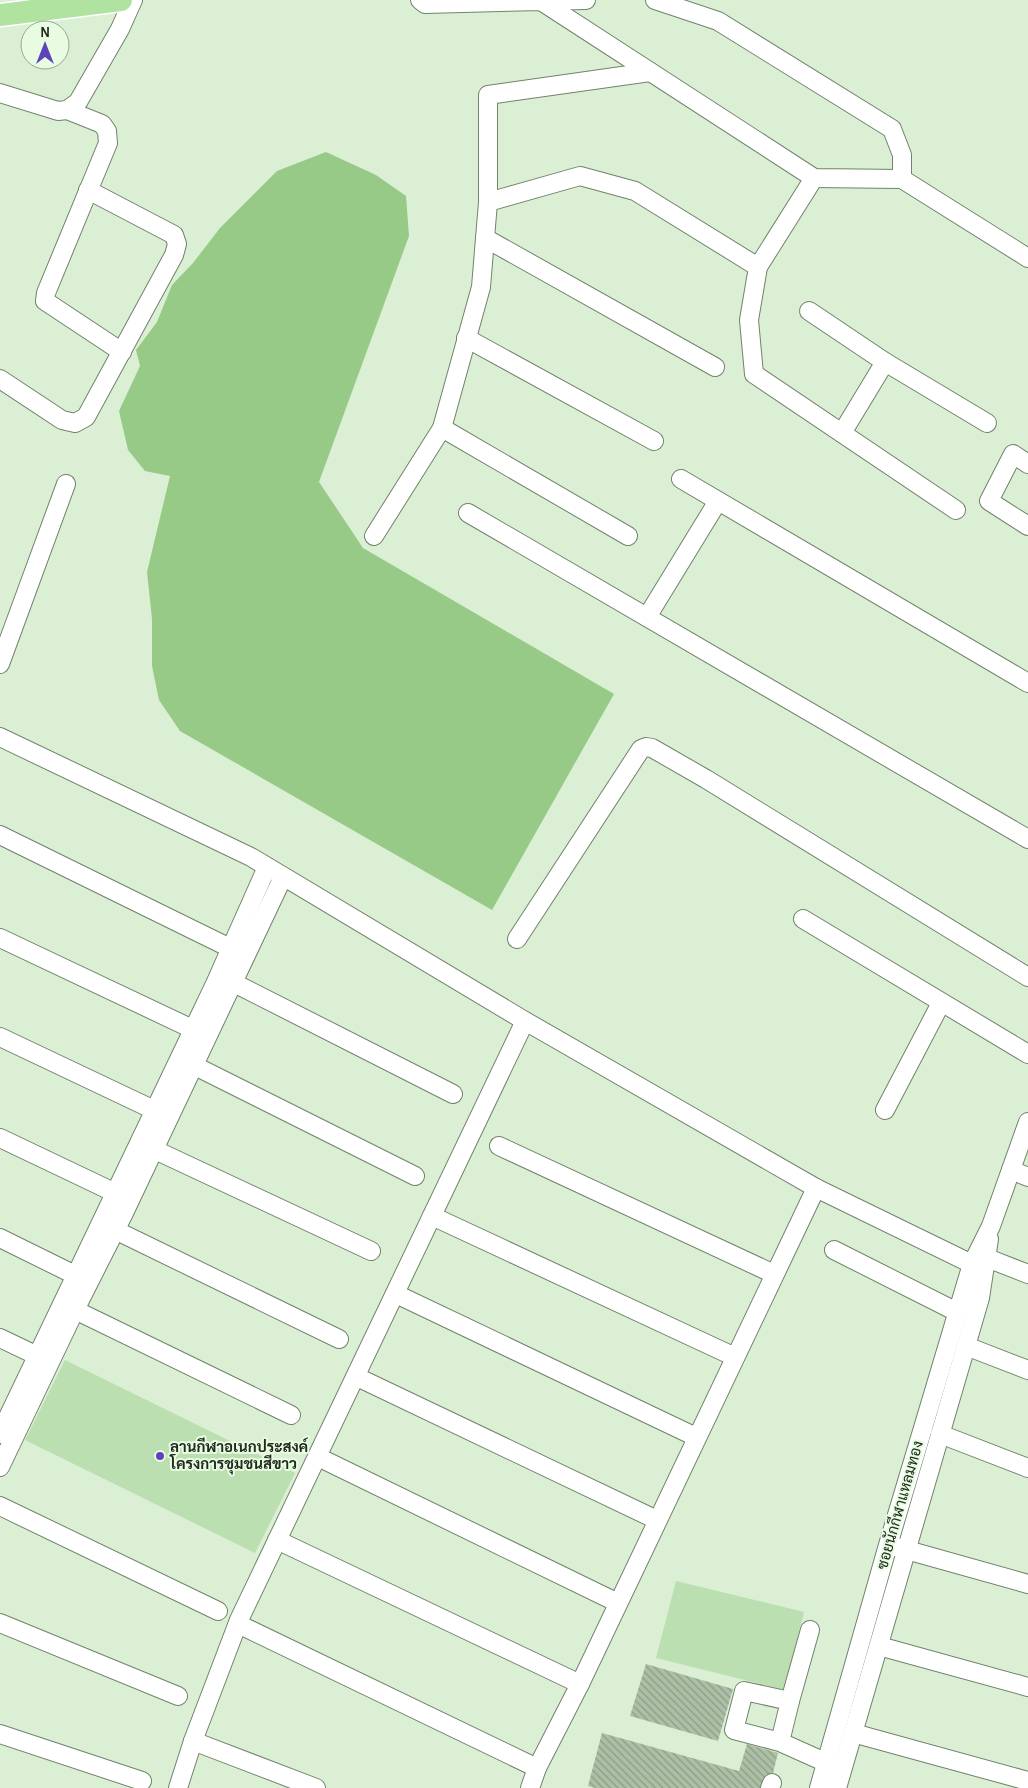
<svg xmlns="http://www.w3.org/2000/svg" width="1028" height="1788" font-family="'Alegreya Sans',Sarabun,sans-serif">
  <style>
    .pitch { fill: #bbdfb0 }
    .water { fill: #97ca87 }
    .building { fill: url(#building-back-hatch) }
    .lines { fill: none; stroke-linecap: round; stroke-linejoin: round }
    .minor-casing { stroke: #71836b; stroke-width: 20 }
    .major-casing { stroke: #fff; stroke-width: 25 }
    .minor { stroke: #fff; stroke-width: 18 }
    .major { stroke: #b0e2a0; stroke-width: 22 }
    .poi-dot { fill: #5f43bb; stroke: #e7fce1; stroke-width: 2 }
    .labels { text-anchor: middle; stroke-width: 4; stroke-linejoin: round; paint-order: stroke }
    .poi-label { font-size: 15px; font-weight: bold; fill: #222a20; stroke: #e7fce1; text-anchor: start }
    .street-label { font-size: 15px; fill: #222a20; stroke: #e7fce1 }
  </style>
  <defs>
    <pattern id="building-back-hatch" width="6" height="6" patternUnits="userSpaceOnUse" patternTransform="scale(1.25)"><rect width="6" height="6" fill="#acc0a6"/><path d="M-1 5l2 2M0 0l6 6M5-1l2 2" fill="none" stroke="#8c9c87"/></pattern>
  </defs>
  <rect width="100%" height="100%" fill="#daefd4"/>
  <g class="pitch">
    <path d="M65,1360L295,1473L255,1553L25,1440Z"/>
    <path d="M676,1581L804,1612L785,1690L656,1658Z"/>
  </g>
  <path class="water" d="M326,152L376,175L406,196L409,236L319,482L363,548L614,694L492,910L180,731L159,700L152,666V619L147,572L170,476L145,471L128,450L119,411L140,366L136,350L157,322L172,285L193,263L220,228L277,171Z"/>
  <g class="building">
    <path d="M646,1664L733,1689L718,1741L630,1716Z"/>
    <path d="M602,1733L739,1771L747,1744L778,1753L773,1773L765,1775L760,1788H595L588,1786Z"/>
  </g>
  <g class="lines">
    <g class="minor-casing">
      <g id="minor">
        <path d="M420,0L425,4L541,1L814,178L902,179L1028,258"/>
        <path d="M655,0L718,21L892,129L902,155V179"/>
        <path d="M541,1L586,0"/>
        <path d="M0,93L58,111L67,110L78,102L120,29L133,0"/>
        <path d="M67,110L102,124L107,131L108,143L46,293L45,301L122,352"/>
        <path d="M814,178L758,267L749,320L754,374L956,510"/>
        <path d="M488,202L580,176L635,191L758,267"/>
        <path d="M485,238L715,367"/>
        <path d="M809,311L885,362L987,423"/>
        <path d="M466,338L654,441"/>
        <path d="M0,379L62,420L75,423L86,417L174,255L177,244L174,235L88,190"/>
        <path d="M442,428L628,536"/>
        <path d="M842,433L885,362"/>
        <path d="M1028,464L1013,454L989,501L1028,526"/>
        <path d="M681,479L1028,683"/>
        <path d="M468,513L1028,839"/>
        <path d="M374,536L442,428L481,287L488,202V95L650,72"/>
        <path d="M647,617L718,501"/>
        <path d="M0,664L66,484"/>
        <path d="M0,737L251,857L525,1021L816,1188L972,1264"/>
        <path d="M0,835L230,948"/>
        <path d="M803,919L1028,1054"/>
        <path d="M0,938L203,1034"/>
        <path d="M517,939L641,749L646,747L652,748L706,779L1028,977"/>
        <path d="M232,982L453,1094"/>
        <path d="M0,1037L154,1110"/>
        <path d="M193,1065L415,1176"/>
        <path d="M885,1110L941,1003"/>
        <path d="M0,1138L126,1198"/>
        <path d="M499,1146L774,1274"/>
        <path d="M153,1149L371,1251"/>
        <path d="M1011,1170L1028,1177"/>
        <path d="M432,1216L735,1357"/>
        <path d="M115,1230L339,1339"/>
        <path d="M0,1238L75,1275"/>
        <path d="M834,1250L957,1312"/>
        <path d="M987,1258L1028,1274"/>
        <path d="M396,1294L696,1437"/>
        <path d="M75,1310L291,1415"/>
        <path d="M0,1338L46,1360"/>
        <path d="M966,1346L1028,1370"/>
        <path d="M357,1377L657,1520"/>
        <path d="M0,1434L215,984L267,867"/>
        <path d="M940,1434L1028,1468"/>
        <path d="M318,1457L616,1602"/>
        <path d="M0,1467L75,1310L124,1213L283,877"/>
        <path d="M0,1506L218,1611"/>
        <path d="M277,1540L580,1684"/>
        <path d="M896,1547L1028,1584"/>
        <path d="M0,1623L178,1696"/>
        <path d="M238,1624L537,1768"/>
        <path d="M879,1646L1028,1687"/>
        <path d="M790,1701L810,1630"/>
        <path d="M853,1733L1028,1781"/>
        <path d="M0,1734L142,1781"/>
        <path d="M193,1741L316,1788"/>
        <path d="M780,1742L790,1701L744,1691L734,1730L780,1742L827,1763"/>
        <path d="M178,1788L193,1741L239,1620L525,1021"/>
        <path d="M530,1788L537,1768L580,1684L816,1188"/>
        <path d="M770,1788L772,1783"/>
        <path d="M819,1788L888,1545L972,1264L991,1226L1028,1122"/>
        <path d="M837,1788L980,1298L989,1239"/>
      </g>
    </g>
    <g class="major-casing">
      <path id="major" d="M0,15L121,0"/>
    </g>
    <use href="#minor" class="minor"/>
    <use href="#major" class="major"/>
  </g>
  <circle class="poi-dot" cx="160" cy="1456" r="5"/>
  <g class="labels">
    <g class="poi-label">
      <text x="170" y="1452">ลานกีฬาอเนกประสงค์<tspan x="170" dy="17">โครงการชุมชนสีขาว</tspan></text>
    </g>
    <g class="street-label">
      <text transform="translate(900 1505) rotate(-74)" y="5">ซอยนักกีฬาแหลมทอง</text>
    </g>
  </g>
  <g transform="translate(45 45)"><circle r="24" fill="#e7fce1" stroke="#98a894"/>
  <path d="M0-4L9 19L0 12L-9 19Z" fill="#5f43bb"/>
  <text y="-8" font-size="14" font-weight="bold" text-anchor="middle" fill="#222a20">N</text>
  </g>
</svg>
